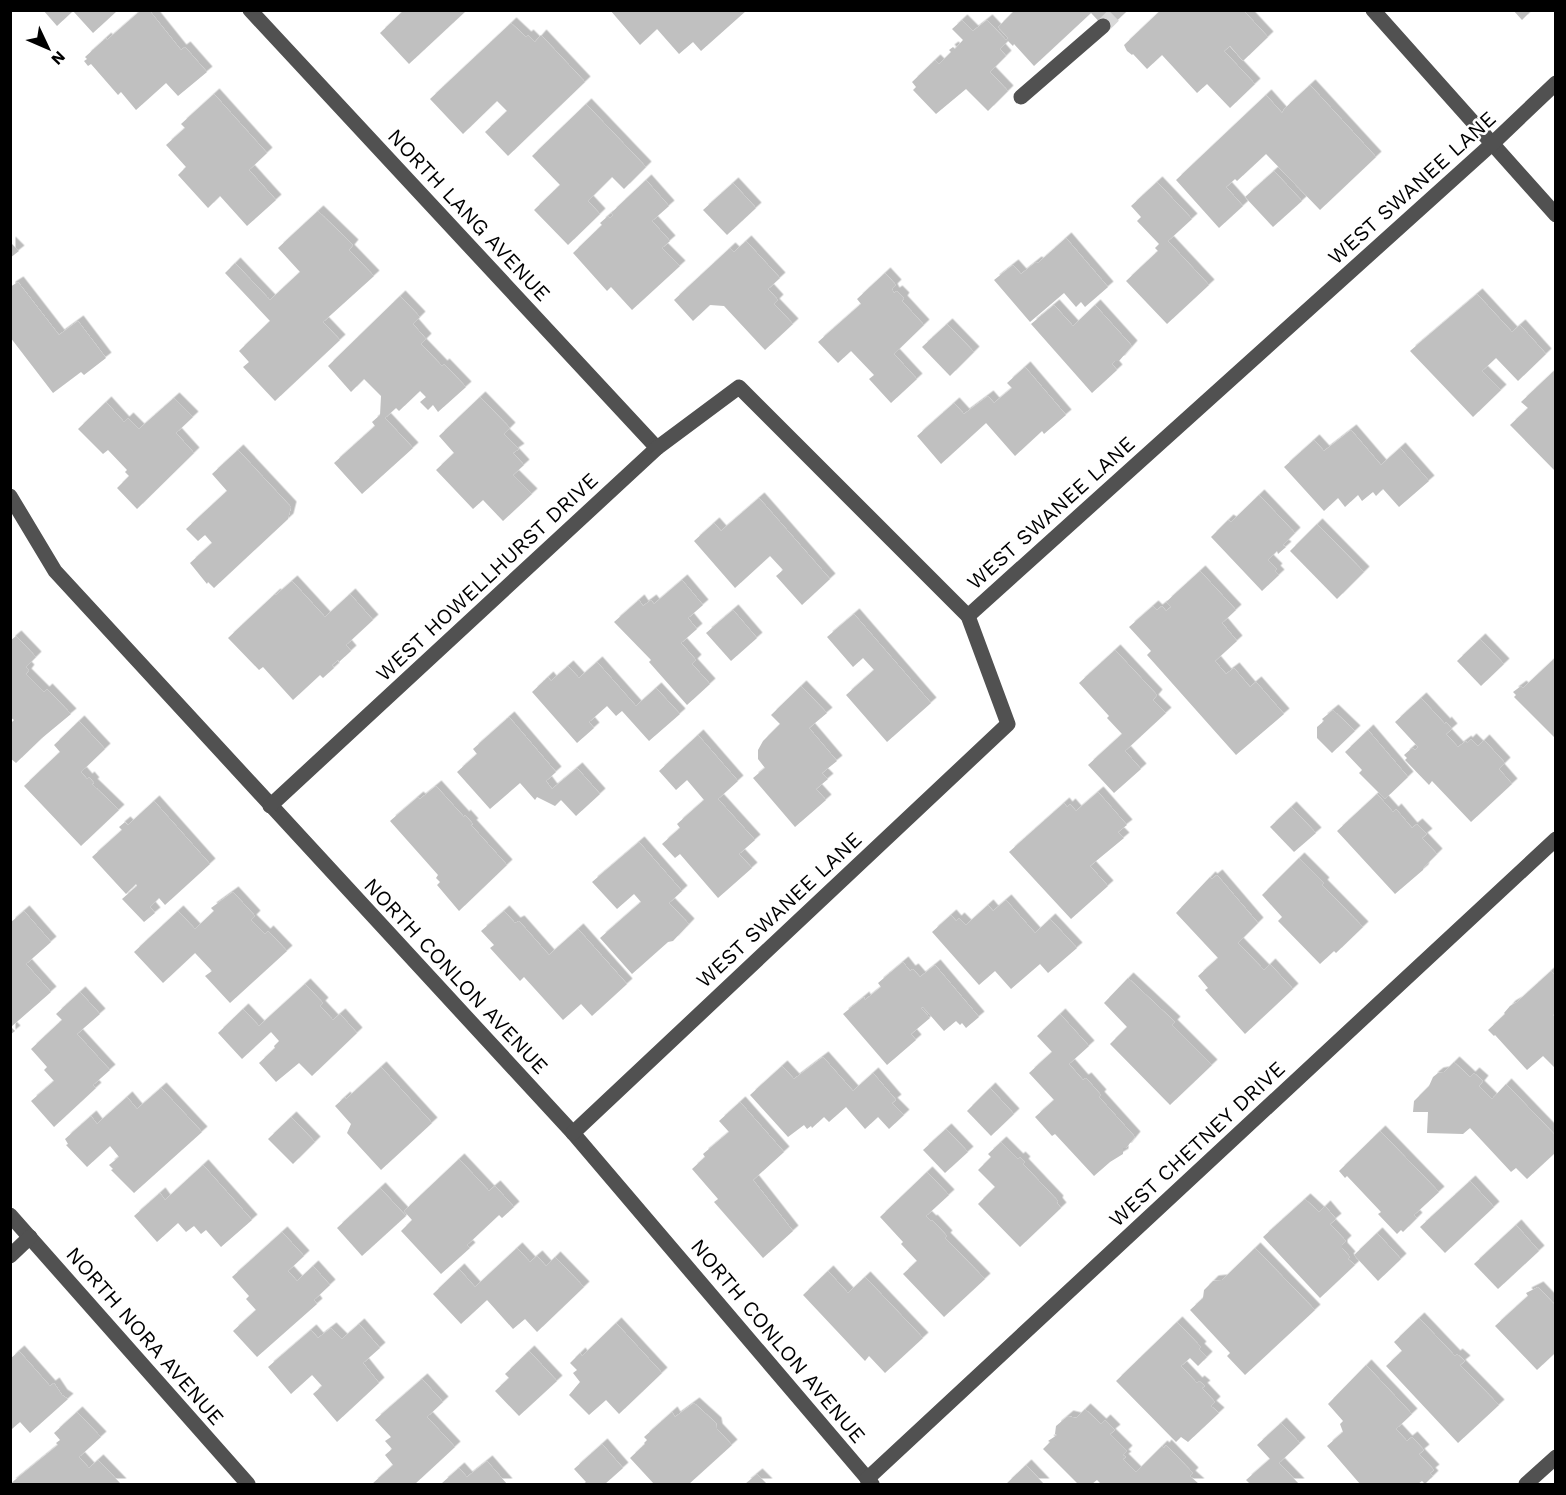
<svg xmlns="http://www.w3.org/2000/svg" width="1566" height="1495" font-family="'Work Sans',sans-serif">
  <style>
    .building { fill: #c0c0c0; filter: url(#shadow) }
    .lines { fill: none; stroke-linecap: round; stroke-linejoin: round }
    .minor-tunnel { stroke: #d9d9d9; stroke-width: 15; stroke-dasharray: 15 8; stroke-linecap: butt }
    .minor { stroke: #515151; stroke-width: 15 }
    .labels { text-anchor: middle; stroke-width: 5; stroke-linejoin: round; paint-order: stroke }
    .street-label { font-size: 21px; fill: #000; stroke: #fff }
  </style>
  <defs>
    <filter id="shadow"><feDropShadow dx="5.5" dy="-5.5" stdDeviation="0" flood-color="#0004"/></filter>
  </defs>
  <rect width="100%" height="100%" fill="#fff"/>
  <g class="building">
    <path d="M43,10H118L93,33L73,11L57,26Z"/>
    <path d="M138,10H149L181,50L185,47L207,72L178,96L166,83L136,110L121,92L118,95L91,64L88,66L84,61L87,59L85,57L106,38L107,40L139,12Z"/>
    <path d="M404,10H467L409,64L380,33Z"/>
    <path d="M610,10H747L701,51L693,42L679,54L657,29L640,45Z"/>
    <path d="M1015,10H1125L1126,12L1107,30L1091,13L1034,66L1014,44L1013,46L1008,41L1000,49L1006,56L990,72L1008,91L988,111L966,89L936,114L913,90L916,87L912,82L935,60L939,64L951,52L949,50L953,47L955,49L963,40L952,29L962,20L973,31L987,20L1006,40L1008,38L998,27Z"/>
    <path d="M1161,10H1243L1268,37L1243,61L1230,46L1224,51L1255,84L1230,108L1207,84L1197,93L1162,55L1147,69L1133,54L1132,55L1127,51L1124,45Z"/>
    <path d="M1513,10H1532L1522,20Z"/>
    <path d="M511,23L526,37L528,35L535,42L541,35L585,82L508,156L485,132L507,111L497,101L463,134L430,99Z"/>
    <path d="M1310,85L1376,157L1320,210L1266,154L1237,181L1235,179L1226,187L1243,206L1219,228L1176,180L1266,95L1282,113L1285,108Z"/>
    <path d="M214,94L267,153L249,170L276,200L247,226L220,196L208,208L178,175L186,167L166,145L185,128L181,124Z"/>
    <path d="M586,104L646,167L624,189L612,177L588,201L600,214L568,245L534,210L560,185L532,156Z"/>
    <path d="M1274,171L1302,201L1273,227L1245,197Z"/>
    <path d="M646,180L669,206L652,221L670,241L662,248L680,266L632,310L611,287L607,291L573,253L602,225L600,223L608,216L610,218L613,215L611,213Z"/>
    <path d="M1157,182L1192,219L1168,241L1209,285L1167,324L1126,281L1158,251L1155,248L1159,244L1137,221L1141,217L1131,206Z"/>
    <path d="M733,183L756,208L727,235L703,210Z"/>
    <path d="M318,211L353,245L349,250L374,276L323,322L340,340L275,401L243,367L249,362L239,351L270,321L225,273L235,263L270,300L300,272L278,248Z"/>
    <path d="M1066,238L1108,287L1085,307L1081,302L1076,307L1064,293L1030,322L994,280L1013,265L1021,274L1036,262L1038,263Z"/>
    <path d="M746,241L780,278L768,289L778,300L774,304L793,324L765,350L724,306L710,305L693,321L674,300L730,248L734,252Z"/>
    <path d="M10,242L19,251L10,258Z"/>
    <path d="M885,273L896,285L892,289L894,293L897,291L904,298L902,301L924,325L894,354L917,379L891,403L869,379L874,375L851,351L838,363L818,342L861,304L857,299Z"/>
    <path d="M18,282L59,335L78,321L106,358L84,375L81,372L53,393L10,337V287Z"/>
    <path d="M1477,294L1512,332L1520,325L1546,354L1518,381L1496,358L1482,371L1501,390L1473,417L1410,351Z"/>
    <path d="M400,296L420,317L413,324L426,339L421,344L442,366L444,364L466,387L438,412L433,405L428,410L420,402L426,397L420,391L399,411L396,408L385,418L413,448L362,494L334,463L375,426L372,422L380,415L381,396L364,379L351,392L328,366Z"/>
    <path d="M1054,305L1073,326L1095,305L1132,346L1119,361H1115L1112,364L1117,370L1092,393L1031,324Z"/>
    <path d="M947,324L974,352L950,376L922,347Z"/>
    <path d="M1025,367L1066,415L1044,434L1042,431L1015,456L986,423L941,464L917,436L954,403L964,414L988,396L994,403L1012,388L1007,383Z"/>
    <path d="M1556,369V472L1510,425L1528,408L1521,402Z"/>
    <path d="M480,397L510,428L504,434L519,449L513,453L524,465L513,475L532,494L503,521L483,500L473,509L436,470L454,453L439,436Z"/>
    <path d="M174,398L193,417L176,433L194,453L137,509L117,488L129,476L125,472L127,470L108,450L103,454L78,429L106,402L124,422L128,418L139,429Z"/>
    <path d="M1351,430L1381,465L1400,448L1429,481L1399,507L1383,489L1376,496L1373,492L1362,501L1358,495L1345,507L1338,498L1324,511L1284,467L1314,440L1324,451Z"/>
    <path d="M238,450L291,507L288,519L214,588L208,582L207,584L190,563L212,543L205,535L198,541L186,529L227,491L212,474Z"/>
    <path d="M1259,495L1295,533L1283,545L1286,547L1278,554L1277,551L1268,560L1277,569L1275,571L1279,575L1262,591L1211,537L1228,520L1231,522Z"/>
    <path d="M759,498L830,579L802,605L776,576L783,570L770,556L735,588L694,541L714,523L721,531Z"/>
    <path d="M1317,524L1364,572L1337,599L1290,551Z"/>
    <path d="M1200,571L1236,610L1222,623L1237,641L1215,661L1226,674L1234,668L1250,687L1256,682L1284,714L1236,755L1147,655L1151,651L1129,627L1153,606L1157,610L1162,606L1166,611L1171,607L1166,602Z"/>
    <path d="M682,580L703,605L688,618L697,629L681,643L696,660L692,664L710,684L687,705L649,662L651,660L614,622L639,600L643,606L651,600L654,604Z"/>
    <path d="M292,581L325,617L350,594L373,620L346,645L351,651L339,662L338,660L332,665L334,668L323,678L320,675L293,700L263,667L259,670L228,638L275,594L276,595Z"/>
    <path d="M733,610L757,638L731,661L706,633Z"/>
    <path d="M854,614L931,703L887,742L846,695L874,670L863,658L853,667L827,637Z"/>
    <path d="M16,636L36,657L26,667L29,670L26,674L44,692L47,689L71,714L42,738L16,763L10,758V724L14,720L10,717V641Z"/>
    <path d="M1480,639L1504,664L1481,686L1457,661Z"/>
    <path d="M1115,650L1157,695L1153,700L1166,713L1125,751L1141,769L1114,793L1088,765L1122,734L1107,718L1109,716L1079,683Z"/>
    <path d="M1556,657V739L1514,697L1516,695L1513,692L1521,686L1523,688Z"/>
    <path d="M597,662L636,706L656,688L680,714L649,741L622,711L616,716L607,706L589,722L594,728L577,743L532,692L548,677L551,681L568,666L579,678Z"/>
    <path d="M801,686L827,713L809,728L837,761L822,773L828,779L816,789L826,800L795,827L753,778L765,768L758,759V750L763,741L780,724L771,715Z"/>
    <path d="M1421,698L1445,724L1446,722L1452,729L1446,734L1458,747L1466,741L1467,743L1471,739L1478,746L1484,740L1505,763L1499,769L1512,784L1471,822L1432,781L1429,785L1405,760L1407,758L1404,755L1412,748L1415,750L1418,747L1395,722Z"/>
    <path d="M1333,710L1355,731L1332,753L1317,738V727L1324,721L1322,719Z"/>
    <path d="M509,717L556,772L546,781L552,789L577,768L600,794L576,816L561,800L555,806L537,797L535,800L520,783L490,809L457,772L477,754L473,749Z"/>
    <path d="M79,721L105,749L81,772L87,779L89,777L94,783L92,784L119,810L81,846L24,786L60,752L54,745Z"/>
    <path d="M1368,730L1408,777L1385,799L1359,773L1362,770L1345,752Z"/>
    <path d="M698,735L738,781L718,799L755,840L739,854L752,868L718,898L680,854L675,858L662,844L680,828L677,824L704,800L687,780L676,790L659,771Z"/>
    <path d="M436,786L464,817L465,815L473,824L471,825L507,865L459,911L437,885L440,882L436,878L438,875L390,821L418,797L420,799Z"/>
    <path d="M1098,792L1127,825L1118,832L1124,838L1090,866L1108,886L1071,919L1009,852L1064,803L1067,807L1070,804L1076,811Z"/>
    <path d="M1377,794L1393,812L1396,809L1412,828L1417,824L1427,834L1422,838L1437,854L1424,867L1423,870L1395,894L1337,831Z"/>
    <path d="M154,801L210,864L165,905L159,898L150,907L155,913L144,922L122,899L137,886L136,884L126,894L92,857L122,830L119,827L125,822L128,825Z"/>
    <path d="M1291,807L1316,833L1294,852L1270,827Z"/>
    <path d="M639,842L682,891L669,903L689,924L673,941L668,942L632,974L600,938L641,902L634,894L617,909L592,882Z"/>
    <path d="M1299,858L1324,883L1322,885L1363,927L1336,953L1334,951L1320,964L1278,921L1282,917L1262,895Z"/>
    <path d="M1217,875L1258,923L1238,943L1264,970L1270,964L1293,989L1245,1034L1205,990L1208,988L1198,976L1218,958L1176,913L1210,877L1212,879Z"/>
    <path d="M233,892L255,916L251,920L265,934L268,931L287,951L230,1003L205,976L212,971L195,953L163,983L134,952L178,911L195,929L214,911L211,908Z"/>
    <path d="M1006,900L1035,933L1050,919L1077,948L1048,973L1040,964L1011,989L995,971L979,985L932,932L951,915L956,921L959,918L966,925L988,905L993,911Z"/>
    <path d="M24,911L51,942L26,964L51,992L11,1027L15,1031L10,1035V923Z"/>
    <path d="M504,911L515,923L519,921L549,955L578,929L627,984L592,1016L581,1004L563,1020L524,977L520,981L490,948L494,945L481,931Z"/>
    <path d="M903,962L910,971L913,969L920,977L935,965L979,1017L966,1028L962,1023L960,1025L956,1021L944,1031L923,1007L921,1008L930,1018L911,1034L916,1040L887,1065L843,1014L864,997L865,1000L881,987L878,983Z"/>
    <path d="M1551,971L1556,976V1013L1553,1015L1556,1018V1069L1543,1056L1527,1070L1495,1035L1494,1036L1488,1030L1505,1014L1504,1013L1510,1006L1517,1002Z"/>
    <path d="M1128,978L1175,1022L1172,1025L1212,1065L1170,1105L1110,1044L1127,1027L1104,1003Z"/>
    <path d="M305,984L323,1003L320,1006L333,1020L340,1014L357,1033L312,1076L299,1063L276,1082L259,1063L275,1048L274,1046L279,1041L271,1032L242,1059L218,1033L243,1009L259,1026Z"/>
    <path d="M80,992L100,1014L77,1034L110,1070L93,1085L96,1088L54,1127L31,1101L54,1081L44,1070L47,1067L31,1049L62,1020L56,1014Z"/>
    <path d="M1060,1014L1089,1046L1069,1064L1083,1080L1086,1078L1101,1095L1099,1097L1135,1137L1126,1148H1123V1154L1110,1162L1094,1176L1055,1134L1052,1136L1035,1117L1054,1100L1029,1073L1052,1052L1037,1036Z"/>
    <path d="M823,1057L853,1091L873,1073L896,1100L892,1103L904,1115L889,1129L878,1117L865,1129L846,1107L829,1122L824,1117L812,1128L811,1126L807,1129L804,1125L788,1137L750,1095L782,1066L794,1079Z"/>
    <path d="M1454,1062L1470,1077L1474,1073L1483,1081L1479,1086L1492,1099L1506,1084L1556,1136V1152L1527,1179L1516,1168L1511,1172L1470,1128L1463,1134L1427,1133L1428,1112H1413L1414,1101L1429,1086L1433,1077L1438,1073L1444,1072Z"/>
    <path d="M381,1067L432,1123L381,1170L347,1133L351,1124L335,1106L345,1097L346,1099Z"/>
    <path d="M161,1088L202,1132L134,1193L111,1170L113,1169L109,1165L119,1157L110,1146L87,1167L66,1145L68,1144L65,1139L91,1116L97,1124L127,1097L137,1109Z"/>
    <path d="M990,1088L1014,1114L991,1136L967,1111Z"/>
    <path d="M740,1102L784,1152L753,1180L793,1231L763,1258L714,1202L718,1199L692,1169L705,1157L703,1154L729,1132L719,1121Z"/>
    <path d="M291,1117L315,1142L293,1164L268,1139Z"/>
    <path d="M946,1129L968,1152L945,1173L923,1150Z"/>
    <path d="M1380,1131L1439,1192L1414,1215L1417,1218L1403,1232L1401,1230L1397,1234L1378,1214L1381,1212L1347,1176L1345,1178L1339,1171Z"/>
    <path d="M1001,1142L1018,1159L1020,1157L1025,1162L1023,1164L1058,1201L1057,1203L1061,1208L1020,1247L978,1204L995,1187L978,1170L991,1157L988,1154Z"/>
    <path d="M459,1159L489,1191L495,1186L514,1207L502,1218L499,1215L467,1245L470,1248L441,1274L401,1231L412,1220L404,1211Z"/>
    <path d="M203,1165L252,1220L221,1247L206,1230L201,1234L194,1226L186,1232L178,1223L157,1242L134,1216L160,1193L165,1200Z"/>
    <path d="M927,1172L949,1195L926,1216L931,1221L932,1220L947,1236L945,1238L985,1279L944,1317L903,1274L917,1261L901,1244L903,1242L880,1217Z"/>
    <path d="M1470,1181L1494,1207L1445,1253L1420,1227Z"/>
    <path d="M380,1188L406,1216L362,1256L337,1228Z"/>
    <path d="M1305,1199L1319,1212L1325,1206L1336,1219L1330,1224L1346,1241L1342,1245V1248L1350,1257L1348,1259L1355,1265L1320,1298L1263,1237Z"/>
    <path d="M1516,1225L1539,1251L1498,1289L1474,1264Z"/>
    <path d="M282,1232L304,1256L288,1271L297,1281L313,1266L330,1285L314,1300L317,1304L257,1357L233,1331L256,1310L246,1299L249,1296L232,1277Z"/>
    <path d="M1377,1233L1401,1259L1378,1281L1354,1255Z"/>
    <path d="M517,1248L530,1262L537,1256L546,1266L555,1257L584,1287L537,1332L525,1319L513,1329L487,1300L461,1324L433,1294L459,1269L475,1287Z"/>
    <path d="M1255,1248L1315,1310L1245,1375L1227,1356L1230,1353L1190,1310L1203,1298L1204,1290L1213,1281L1222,1280Z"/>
    <path d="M828,1271L848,1293L865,1277L923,1338L885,1373L869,1356L865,1361L803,1295Z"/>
    <path d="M1538,1287L1556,1306V1356L1554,1354L1537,1370L1495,1326L1528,1296L1526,1293Z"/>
    <path d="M1419,1318L1455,1356L1457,1354L1465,1361L1460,1365L1499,1405L1458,1443L1386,1366L1402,1351L1394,1342Z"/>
    <path d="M1177,1322L1201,1347L1199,1349L1207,1357L1198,1366L1190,1358L1181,1366L1197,1383L1199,1381L1205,1386L1202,1388L1215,1402L1211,1406L1219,1413L1188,1442L1181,1437L1176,1442L1116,1381Z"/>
    <path d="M616,1323L662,1373L619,1414L606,1400L589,1415L569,1395L580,1382L573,1373L577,1370L570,1363L580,1353L582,1356Z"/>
    <path d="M359,1324L380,1348L363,1363L379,1383L337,1422L313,1394L322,1386L312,1375L291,1394L268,1367L311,1330L318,1338L331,1328L342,1339Z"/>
    <path d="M19,1351L50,1386L54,1383L62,1395L68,1399L30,1433L20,1422L12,1429L10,1428V1359Z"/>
    <path d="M529,1351L557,1381L519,1416L495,1391L509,1378L505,1374Z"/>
    <path d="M1366,1365L1412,1414L1396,1429L1407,1441L1412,1437L1424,1450L1419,1454L1434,1470L1430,1473L1433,1476L1425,1484L1422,1481L1418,1484H1360L1327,1446L1343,1432L1340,1424L1343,1421L1328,1404Z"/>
    <path d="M422,1379L443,1402L427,1417L455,1447L415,1484H372L393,1465L385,1455L392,1449L385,1441L391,1437L375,1420Z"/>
    <path d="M694,1403L716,1423L717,1429L732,1445L689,1484H654L630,1458L645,1444L644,1443L647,1440L644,1437L672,1412L675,1417Z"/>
    <path d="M1085,1409L1101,1424L1105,1420L1115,1430L1110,1434L1127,1451L1123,1455L1126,1457L1123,1459L1136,1472L1162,1446L1164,1448L1166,1445L1193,1473L1190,1476L1199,1484H1101L1097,1480L1092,1484H1078L1043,1449L1050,1442L1048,1441L1057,1435L1055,1434L1056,1426L1068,1416L1076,1418Z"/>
    <path d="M77,1412L101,1437L79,1457L89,1468L98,1460L121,1484H10L58,1445L56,1443L60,1440L54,1433Z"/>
    <path d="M1281,1423L1300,1443L1279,1463L1299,1484H1250L1246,1480L1270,1459L1257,1445Z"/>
    <path d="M602,1444L623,1468L605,1484H583L586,1482L574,1469Z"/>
    <path d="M487,1461L507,1484H444L442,1483L459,1468L467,1477Z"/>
    <path d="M1026,1465L1044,1484H1006Z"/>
    <path d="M757,1474L767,1484H745Z"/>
  </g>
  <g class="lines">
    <path class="minor-tunnel" d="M1103,26L1119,10"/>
    <g class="minor">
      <path d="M250,10L657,448"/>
      <path d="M1373,10L1556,215"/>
      <path d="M1021,97L1103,26"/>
      <path d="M10,496L55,571L573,1133L872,1484"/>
      <path d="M968,616L1493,143L1556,83"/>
      <path d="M270,806L657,448L739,387L968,616L1008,724L573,1133"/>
      <path d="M10,1215L248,1484"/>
      <path d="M10,1256L30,1237"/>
      <path d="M867,1479L1556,839"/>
      <path d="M1526,1484L1556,1457"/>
    </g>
  </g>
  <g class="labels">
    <g class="street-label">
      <text transform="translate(1412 188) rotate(-42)" y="7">WEST SWANEE LANE</text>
      <text transform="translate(469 215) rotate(47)" y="7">NORTH LANG AVENUE</text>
      <text transform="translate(1051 513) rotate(-42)" y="7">WEST SWANEE LANE</text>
      <text transform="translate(487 577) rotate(-43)" y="7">WEST HOWELLHURST DRIVE</text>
      <text transform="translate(779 910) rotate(-43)" y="7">WEST SWANEE LANE</text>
      <text transform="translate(456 976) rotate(47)" y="7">NORTH CONLON AVENUE</text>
      <text transform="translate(1197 1144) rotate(-43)" y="7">WEST CHETNEY DRIVE</text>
      <text transform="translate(145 1336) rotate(49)" y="7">NORTH NORA AVENUE</text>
      <text transform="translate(778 1341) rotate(50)" y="7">NORTH CONLON AVENUE</text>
    </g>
  </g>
  <rect width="1566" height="1495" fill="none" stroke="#000000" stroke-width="24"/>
  <g transform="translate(48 48) rotate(134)" stroke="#ffffff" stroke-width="4.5" paint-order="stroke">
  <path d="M0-4.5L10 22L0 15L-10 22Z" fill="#000000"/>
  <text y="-9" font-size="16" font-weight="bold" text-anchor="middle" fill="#000000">N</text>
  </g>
</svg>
